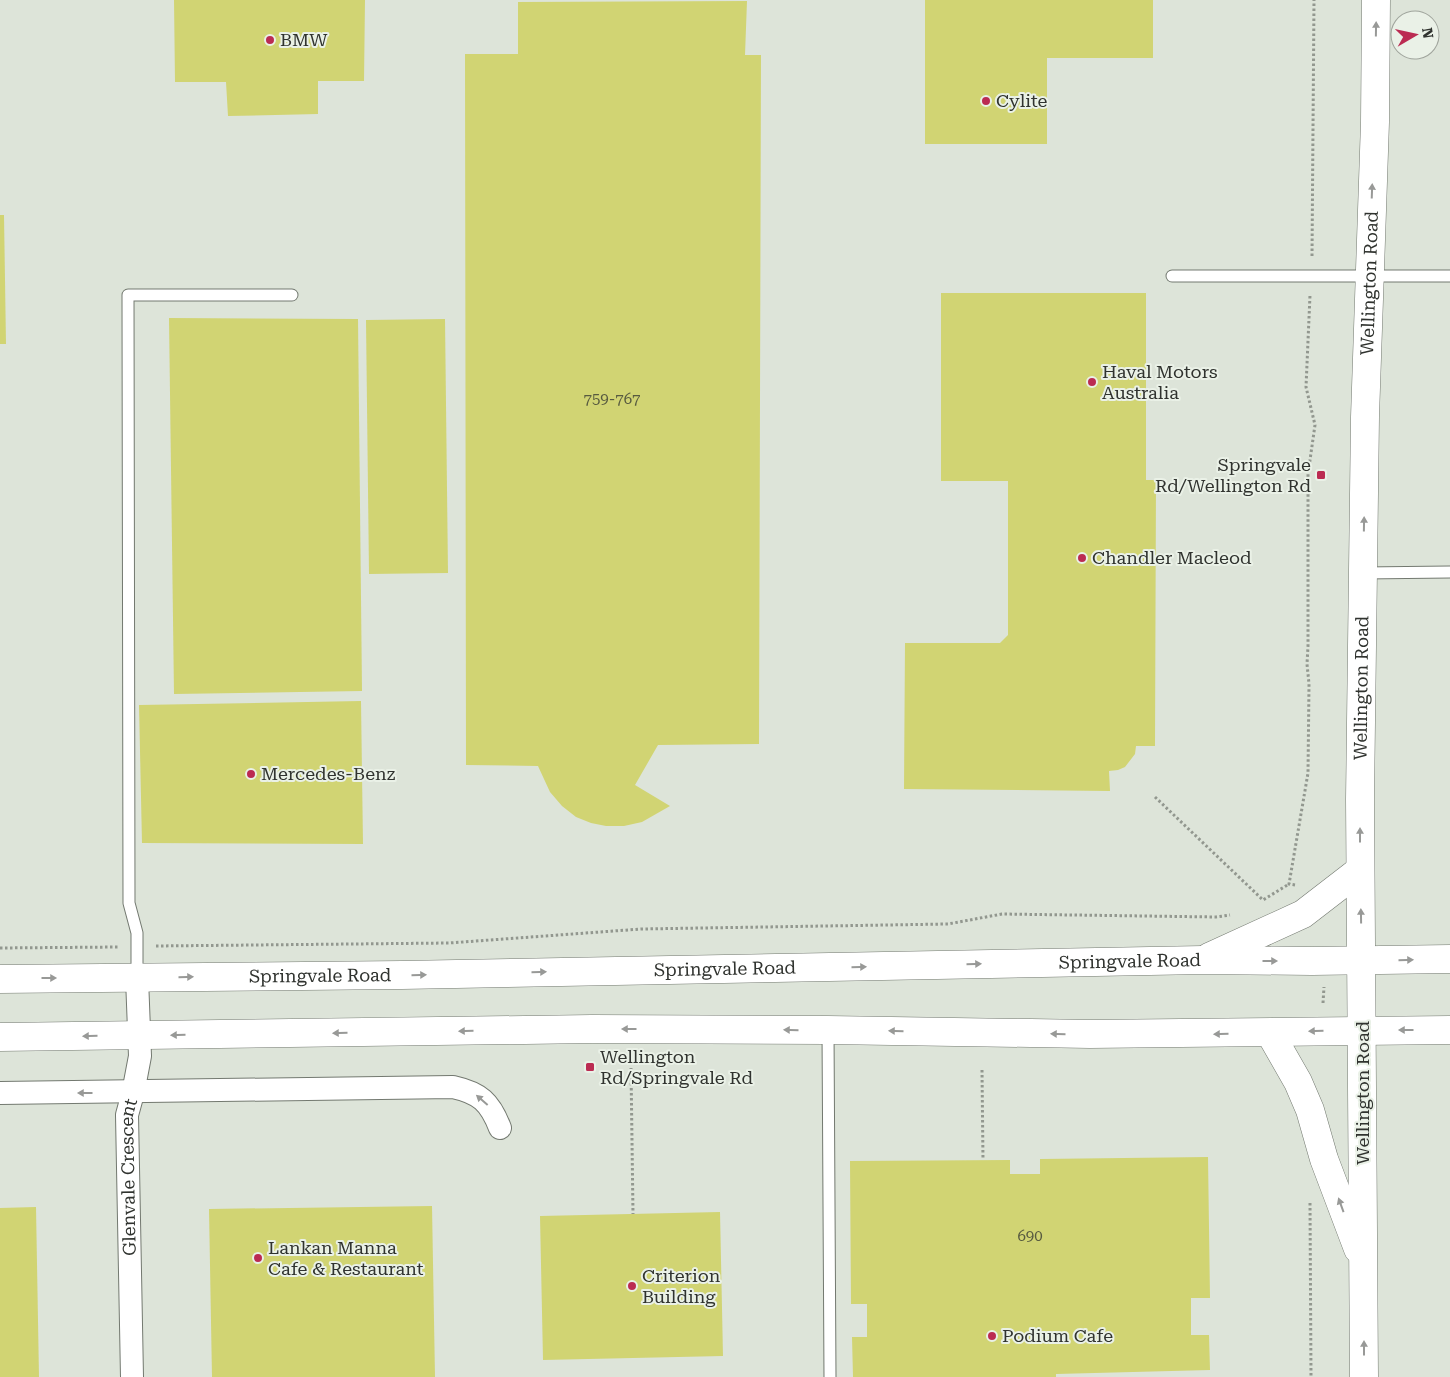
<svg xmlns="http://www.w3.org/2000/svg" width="1450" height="1377" font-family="'Roboto Serif',serif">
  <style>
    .building { fill: #d1d473 }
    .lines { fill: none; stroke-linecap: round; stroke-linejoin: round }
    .lane-casing { stroke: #737970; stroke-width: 13 }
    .street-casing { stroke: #737970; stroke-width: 24 }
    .highway-casing { stroke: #737970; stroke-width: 29 }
    .path { stroke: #92978f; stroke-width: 3; stroke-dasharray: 2.5 2.5; stroke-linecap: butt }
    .lane { stroke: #fff; stroke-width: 11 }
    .street { stroke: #fff; stroke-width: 22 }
    .highway { stroke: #fff; stroke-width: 28 }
    .oneway { fill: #989997 }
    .poi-dot { fill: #bb2b52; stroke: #eaf1e7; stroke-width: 2 }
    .labels { text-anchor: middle; stroke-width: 4; stroke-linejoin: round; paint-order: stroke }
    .number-label { font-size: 15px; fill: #585b40 }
    .poi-label { font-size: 18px; fill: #30332f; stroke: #eaf1e7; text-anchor: start }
    .street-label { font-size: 18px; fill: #30332f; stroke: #eaf1e7 }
  </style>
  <rect width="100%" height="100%" fill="#dde4d9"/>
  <g class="building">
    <path d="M174,0H365L364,81H318V114L228,116L226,82H175Z"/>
    <path d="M925,0H1153V58H1047V144H925Z"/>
    <path d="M747,1L745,55H761L759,744L658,745L635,785L670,806L642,822L624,826H606L591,823L576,817L562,806L550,792L538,766L466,765L465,54H518V2Z"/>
    <path d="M0,215H4L6,344H0Z"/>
    <path d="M941,293H1146V480H1156L1155,746H1136L1135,754L1125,767L1118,770L1109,771L1110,791L904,789L905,643H1000L1008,635V481H941Z"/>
    <path d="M169,318L358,319L362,691L174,694Z"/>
    <path d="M445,319L448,573L369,574L366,320Z"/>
    <path d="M361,701L363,844L142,843L139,705Z"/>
    <path d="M1208,1157L1210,1298H1191V1335H1209L1210,1370L1056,1374V1377H853L852,1337H867V1304H851L850,1161L1010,1160V1174H1040V1159Z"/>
    <path d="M432,1206L435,1377H212L209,1209Z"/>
    <path d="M36,1207L39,1377H0V1208Z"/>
    <path d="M720,1212L723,1356L543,1360L540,1216Z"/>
  </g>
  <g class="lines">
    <g class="lane-casing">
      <g id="lane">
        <path d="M1172,276H1450"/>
        <path d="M1363,573L1450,572"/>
        <path d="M137,978V933L129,903L128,295H292"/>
        <path d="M828,1030L830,1377"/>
      </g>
    </g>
    <g class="street-casing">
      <g id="street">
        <path d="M0,1093L453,1087C480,1093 490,1102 500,1128"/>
        <path id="s1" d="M132,1377L127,1115L133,1093L140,1056L137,978"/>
      </g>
    </g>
    <g class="highway-casing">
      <g id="highway">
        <path d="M1209,957L1303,914L1360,870"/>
        <path id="s2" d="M0,979L402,975L1203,960L1312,961L1450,959"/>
        <path d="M1270,1033L1298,1082L1310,1110L1324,1159L1358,1249"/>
        <path d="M0,1037L592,1029L828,1030L1090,1034L1450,1030"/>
        <path id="s3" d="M1364,1377L1360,799L1365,417L1375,122L1376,0"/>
      </g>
    </g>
    <g class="path">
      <path d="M1312,256L1314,0"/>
      <path d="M1155,797L1263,900L1289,884"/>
      <path d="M1295,885L1289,884L1308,773L1309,684L1307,664L1308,646V474L1315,425L1306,387L1310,295"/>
      <path d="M156,946L449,943L641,929L948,924L1002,914L1216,917L1230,915"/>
      <path d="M0,948L119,947"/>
      <path d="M1323,1003L1324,987"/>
      <path d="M631,1068L633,1214"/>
      <path d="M982,1070L983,1160"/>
      <path d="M1310,1203L1311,1377"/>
    </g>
    <use href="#lane" class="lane"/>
    <use href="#street" class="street"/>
    <use href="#highway" class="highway"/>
  </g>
  <defs><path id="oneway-solid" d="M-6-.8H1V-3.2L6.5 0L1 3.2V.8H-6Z" transform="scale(1.25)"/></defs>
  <g class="oneway">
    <use href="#oneway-solid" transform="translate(1376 29) rotate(-89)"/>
    <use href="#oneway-solid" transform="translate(1372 191) rotate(-88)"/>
    <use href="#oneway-solid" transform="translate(1364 524) rotate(-89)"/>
    <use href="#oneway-solid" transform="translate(1360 835) rotate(-90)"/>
    <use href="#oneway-solid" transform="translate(1361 916) rotate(-91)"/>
    <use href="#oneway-solid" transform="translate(1406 960) rotate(-1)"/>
    <use href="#oneway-solid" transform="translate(1270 961)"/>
    <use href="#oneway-solid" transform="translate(974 964) rotate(-2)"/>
    <use href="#oneway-solid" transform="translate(859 967) rotate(-1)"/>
    <use href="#oneway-solid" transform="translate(539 972) rotate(-1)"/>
    <use href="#oneway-solid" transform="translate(419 975) rotate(-1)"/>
    <use href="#oneway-solid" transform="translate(186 977) rotate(-1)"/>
    <use href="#oneway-solid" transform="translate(49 978)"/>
    <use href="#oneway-solid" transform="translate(629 1029) rotate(-180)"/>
    <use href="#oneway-solid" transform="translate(791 1030) rotate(-179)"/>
    <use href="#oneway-solid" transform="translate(1406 1030) rotate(180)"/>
    <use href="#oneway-solid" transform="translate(466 1031) rotate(179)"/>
    <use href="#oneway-solid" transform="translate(896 1031) rotate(-179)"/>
    <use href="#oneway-solid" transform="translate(1316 1031) rotate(178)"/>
    <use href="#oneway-solid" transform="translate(340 1033) rotate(179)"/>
    <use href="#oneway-solid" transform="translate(1058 1034) rotate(-179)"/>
    <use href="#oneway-solid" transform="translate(1221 1034) rotate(179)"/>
    <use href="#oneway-solid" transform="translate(178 1035) rotate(179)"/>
    <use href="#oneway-solid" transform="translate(90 1036) rotate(179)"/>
    <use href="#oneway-solid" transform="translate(85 1093) rotate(180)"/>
    <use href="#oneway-solid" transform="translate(482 1100) rotate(-139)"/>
    <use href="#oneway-solid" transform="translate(1341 1205) rotate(-110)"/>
    <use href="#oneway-solid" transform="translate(1364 1348) rotate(-90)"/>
  </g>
  <g class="poi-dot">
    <circle cx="270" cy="40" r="5"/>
    <circle cx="986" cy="101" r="5"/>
    <circle cx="1092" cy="382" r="5"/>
    <rect x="1316" y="470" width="10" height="10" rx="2.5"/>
    <circle cx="1082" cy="558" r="5"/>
    <circle cx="251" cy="774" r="5"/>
    <rect x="585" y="1062" width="10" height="10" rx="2.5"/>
    <circle cx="258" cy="1258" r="5"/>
    <circle cx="632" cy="1286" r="5"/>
    <circle cx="992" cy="1336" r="5"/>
  </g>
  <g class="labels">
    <g class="number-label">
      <text x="612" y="404">759-767</text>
      <text x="1030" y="1241">690</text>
    </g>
    <g class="poi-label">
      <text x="280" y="46">BMW</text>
      <text x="996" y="107">Cylite</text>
      <text x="1102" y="378">Haval Motors<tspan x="1102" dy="21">Australia</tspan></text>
      <text x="1311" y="471" text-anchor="end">Springvale<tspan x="1311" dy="21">Rd/Wellington Rd</tspan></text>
      <text x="1092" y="564">Chandler Macleod</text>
      <text x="261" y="780">Mercedes-Benz</text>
      <text x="600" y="1063">Wellington<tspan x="600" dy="21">Rd/Springvale Rd</tspan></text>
      <text x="268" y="1254">Lankan Manna<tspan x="268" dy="21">Cafe &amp; Restaurant</tspan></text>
      <text x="642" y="1282">Criterion<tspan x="642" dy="21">Building</tspan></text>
      <text x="1002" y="1342">Podium Cafe</text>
    </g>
    <g class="street-label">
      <text dy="6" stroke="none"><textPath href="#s3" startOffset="1094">Wellington Road</textPath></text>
      <text dy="6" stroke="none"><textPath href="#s3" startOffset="689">Wellington Road</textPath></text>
      <text dy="6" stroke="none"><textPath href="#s2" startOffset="1130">Springvale Road</textPath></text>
      <text dy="6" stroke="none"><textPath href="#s2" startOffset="725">Springvale Road</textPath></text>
      <text dy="6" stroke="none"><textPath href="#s2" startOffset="320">Springvale Road</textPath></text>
      <text transform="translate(1363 1093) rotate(-90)" y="6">Wellington Road</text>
      <text dy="6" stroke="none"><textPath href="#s1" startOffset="200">Glenvale Crescent</textPath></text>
    </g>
  </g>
  <g transform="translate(1415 35) rotate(81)"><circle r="24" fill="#eaf1e7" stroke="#a0a59d"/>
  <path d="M0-4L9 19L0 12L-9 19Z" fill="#bb2b52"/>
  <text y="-8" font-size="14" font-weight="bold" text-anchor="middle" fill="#30332f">N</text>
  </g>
</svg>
